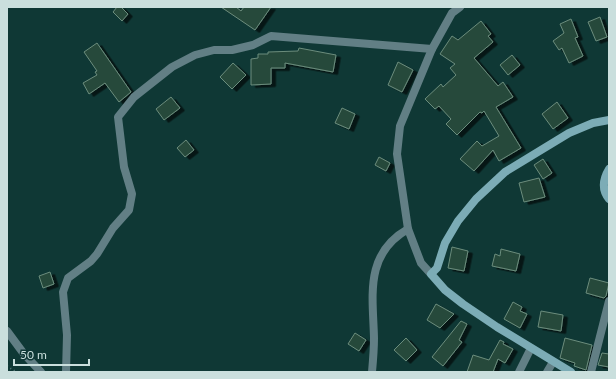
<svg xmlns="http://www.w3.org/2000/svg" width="616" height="379" font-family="Lato,sans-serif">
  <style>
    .building { fill: #28483a; stroke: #6b8d7d; filter: url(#shadow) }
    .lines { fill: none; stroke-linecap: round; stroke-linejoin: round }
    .path { stroke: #5b7c79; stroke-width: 2; stroke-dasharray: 1 3; stroke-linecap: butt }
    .street { stroke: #627f85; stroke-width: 8 }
    .secondary { stroke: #7cacb6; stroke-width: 8 }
  </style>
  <defs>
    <filter id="shadow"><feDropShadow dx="4.5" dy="2.5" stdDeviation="0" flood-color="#0009"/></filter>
  </defs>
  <rect width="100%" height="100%" fill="#0f3835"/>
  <g class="building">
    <path d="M117,7H121L128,14L122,21L113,12Z"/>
    <path d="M221,7H236L241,11L244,7H271L255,30Z"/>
    <path d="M600,17L607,37L596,41L588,22Z"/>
    <path d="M571,19L578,37L575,38L583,56L569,63L562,48L559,50L553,41L564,33L560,24Z"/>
    <path d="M481,21L491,34L488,36L493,42L474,58L498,86L503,82L513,97L496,107L521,148L499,161L493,150L474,171L460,159L477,141L482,146L499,136L484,111L482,113L480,112L457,135L446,124L451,119L439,106L435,109L425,99L441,84L443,87L456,75L450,68L455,64L440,54L452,36L458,40Z"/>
    <path d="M97,43L131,92L119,102L105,83L89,94L83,83L97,75L95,72L97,71L84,52Z"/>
    <path d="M299,48L336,55L333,72L285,63V68H271V84L251,85V59L258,58V54H268V52L298,51Z"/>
    <path d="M512,55L520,65L508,75L500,65Z"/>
    <path d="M398,62L413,70L402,92L388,85Z"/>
    <path d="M233,63L246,75L232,89L220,77Z"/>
    <path d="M171,97L180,108L164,120L156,109Z"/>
    <path d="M557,102L568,118L553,129L542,114Z"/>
    <path d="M342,108L355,114L349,129L335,123Z"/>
    <path d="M186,140L194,150L185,157L177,148Z"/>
    <path d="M379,157L390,163L386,171L375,165Z"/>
    <path d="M543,159L552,173L543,179L534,165Z"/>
    <path d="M539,178L545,197L524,202L519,183Z"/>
    <path d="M452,247L468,251L464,271L448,268Z"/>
    <path d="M501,249L520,254L516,271L492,266L495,254L500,256Z"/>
    <path d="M50,272L54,284L43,288L39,276Z"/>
    <path d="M590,278L609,283L606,296L604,298L586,293Z"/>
    <path d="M513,302L522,307L520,311L527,314L520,328L504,319Z"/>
    <path d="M436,304L454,314L440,328L427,320Z"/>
    <path d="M541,311L563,315L561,331L538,327Z"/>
    <path d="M461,321L467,324L459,340L462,342L443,366L432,357Z"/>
    <path d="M355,333L366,340L359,351L348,344Z"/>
    <path d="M406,338L417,350L406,361L394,350Z"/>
    <path d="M565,338L592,345L586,370L574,366L575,363L560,358Z"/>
    <path d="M500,340L504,342L503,344L513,349L505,363L498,359L493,372H467L473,355L489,360Z"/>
    <path d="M602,353L609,354V367L598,365Z"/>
  </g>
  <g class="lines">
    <path class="path" d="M7,366L16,372"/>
    <g class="street">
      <path d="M431,274L421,263L408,229L397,154L400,126L432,49L452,13L460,7"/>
      <path d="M7,331L24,354L41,372"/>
      <path d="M66,372L67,335L63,292L68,278L91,261L97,254L113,228L129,210L132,194L124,167L118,117L134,97L172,67L195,55L214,50H232L253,45L271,36L432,49"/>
      <path d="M372,372C373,361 374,350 374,338C373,296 364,254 408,229"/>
      <path d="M519,372L531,348"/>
      <path d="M547,372L553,362"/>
      <path d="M591,372L609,301"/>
    </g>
    <g class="secondary">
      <path d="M609,169C603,179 601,189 609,199"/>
      <path d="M571,372L497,327L463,304L445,290L431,274L437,268L445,243L458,221L476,199L505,172L569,133L593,123L609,120"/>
    </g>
  </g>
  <rect width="616" height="379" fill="none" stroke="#cadfdd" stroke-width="16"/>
  <path d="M14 359v6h75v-6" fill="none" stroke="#cadfdd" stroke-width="2"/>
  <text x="20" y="359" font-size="12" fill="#cadfdd" stroke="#0f3835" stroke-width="3" paint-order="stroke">50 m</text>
</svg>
